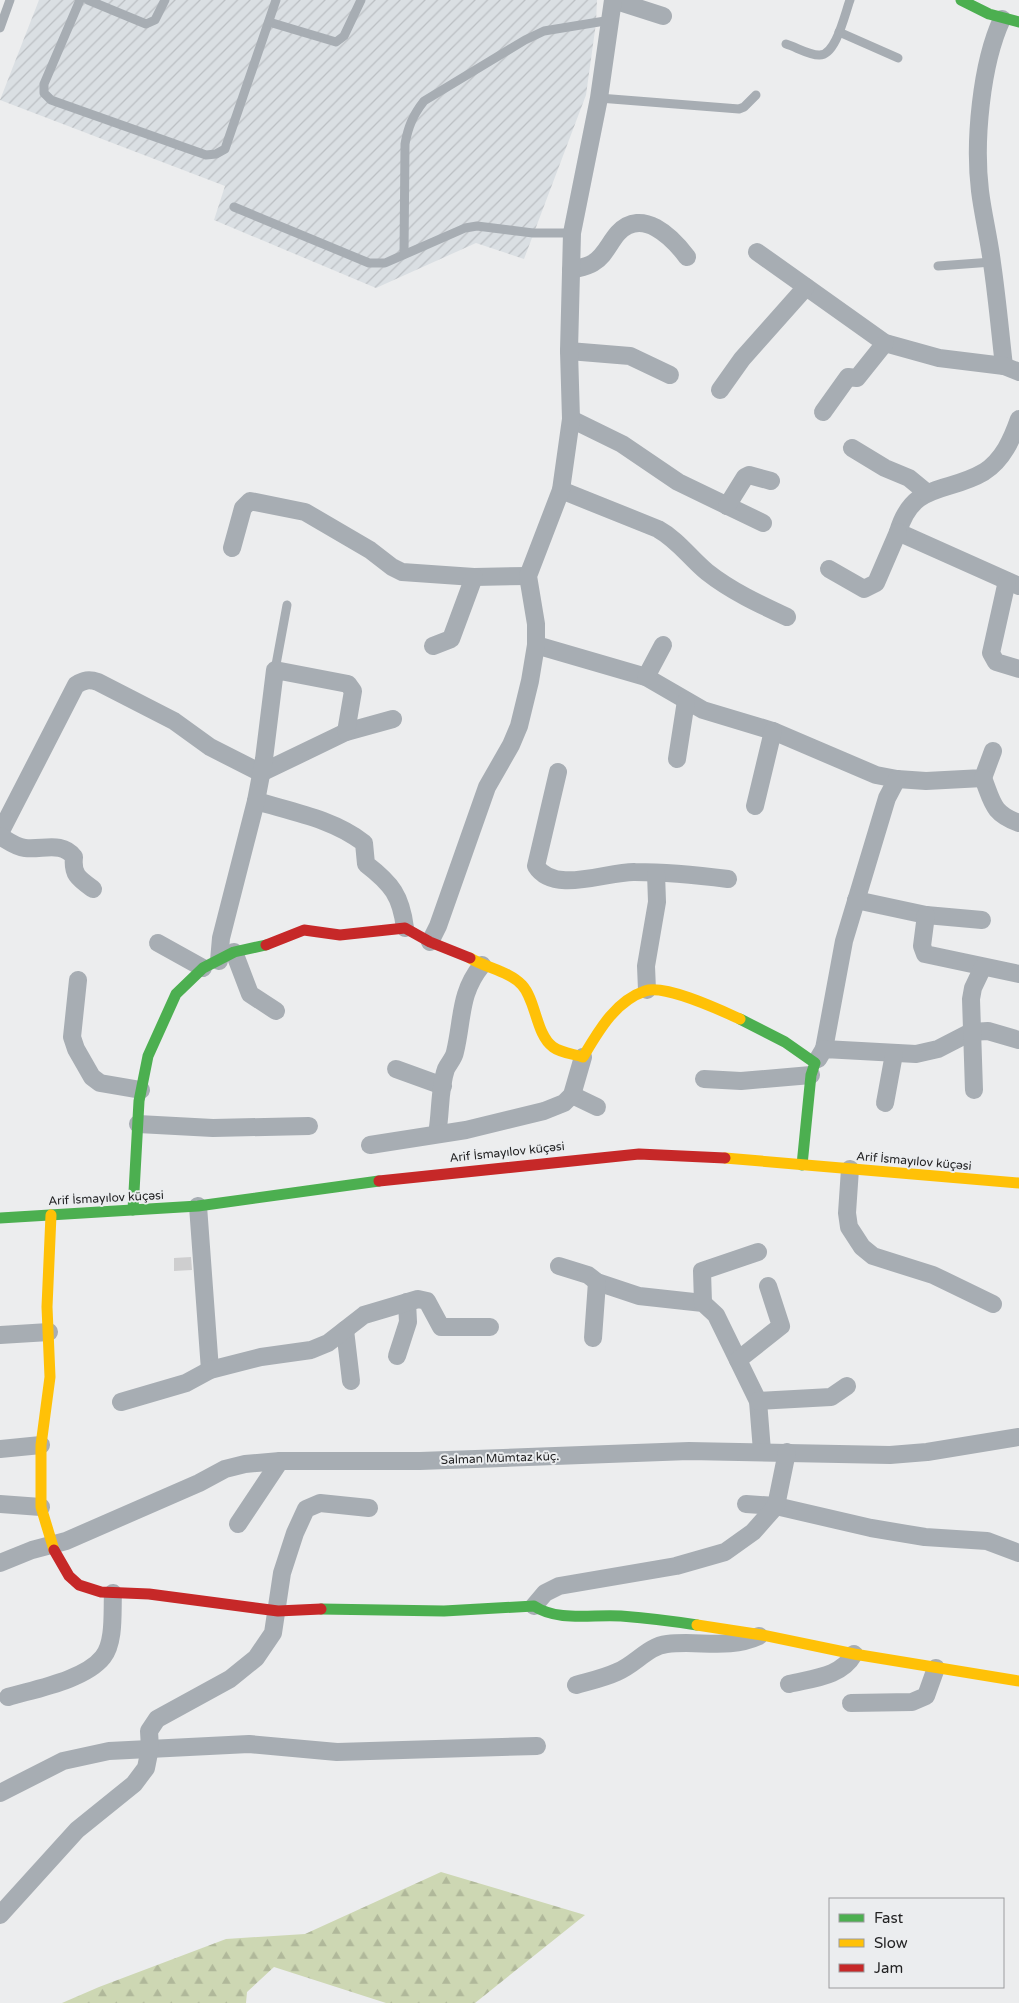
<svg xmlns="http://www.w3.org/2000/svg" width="1019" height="2003" font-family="'Varela Round',sans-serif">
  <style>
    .industrial { fill: url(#industrial-furrows) }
    .forest { fill: url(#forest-firs) }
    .building { fill: #cececf }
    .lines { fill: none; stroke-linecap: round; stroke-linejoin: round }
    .lane { stroke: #a7adb3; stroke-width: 9 }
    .street { stroke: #a7adb3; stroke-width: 18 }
    .fast { stroke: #4caf50; stroke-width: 11 }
    .slow { stroke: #ffc107; stroke-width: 11 }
    .jam { stroke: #c62828; stroke-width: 11 }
    .labels { text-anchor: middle; stroke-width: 4; stroke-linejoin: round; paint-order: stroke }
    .street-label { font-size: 12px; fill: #232324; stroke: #ebedef }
  </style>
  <defs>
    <pattern id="industrial-furrows" width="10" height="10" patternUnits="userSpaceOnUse" patternTransform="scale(1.25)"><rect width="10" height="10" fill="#dadfe3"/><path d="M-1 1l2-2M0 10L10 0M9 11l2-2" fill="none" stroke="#bbbfc3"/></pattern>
    <pattern id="forest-firs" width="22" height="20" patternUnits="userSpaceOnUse" patternTransform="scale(1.25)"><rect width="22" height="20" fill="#cdd7b3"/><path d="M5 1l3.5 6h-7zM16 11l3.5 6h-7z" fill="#b0b89a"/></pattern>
  </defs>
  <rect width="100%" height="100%" fill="#ecedee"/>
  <path class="industrial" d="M39,0H597L596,23L586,95L524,259L476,243L376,288L214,220L225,186L0,100Z"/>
  <path class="forest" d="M441,1872L585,1915L475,2003H386L274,1967L247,1992L246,2003H62L99,1987L226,1939L305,1934Z"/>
  <path class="building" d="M191,1257L192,1270L174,1271V1258Z"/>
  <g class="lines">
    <g class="lane">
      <path d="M80,0L44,84V93L51,100L206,155L216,154L225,149L276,0"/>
      <path d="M88,0L146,24L155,20L165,0"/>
      <path d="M269,22L336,42L344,36L361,0"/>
      <path d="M0,28L10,0"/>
      <path d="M839,32L898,58"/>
      <path d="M786,44C796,47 809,55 819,55C836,56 845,13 850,0"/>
      <path d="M599,98L739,109L744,107L756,95"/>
      <path d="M234,207L369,263H385L465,228L477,226L533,233H572"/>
      <path d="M404,254L405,144C408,127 413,115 424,101L525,40L544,31L611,20"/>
      <path d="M938,266L992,262"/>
      <path d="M275,670L287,605"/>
    </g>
    <g class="street">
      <path d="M613,0L663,16"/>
      <path d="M1002,19C981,64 974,142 980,191C983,215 989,239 992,263C997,297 1000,331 1004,366"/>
      <path d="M757,252L885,343L939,358L1004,366L1019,372"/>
      <path d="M571,270C578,268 587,267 593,263C605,256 609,243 618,233C642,207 672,237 687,257"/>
      <path d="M569,351L630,356L670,375"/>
      <path d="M720,390L742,359L806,287"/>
      <path d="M823,412L848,377L857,378L885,343"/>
      <path d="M571,419L622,444L678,482L763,523"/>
      <path d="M1019,419C1012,439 1003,460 984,472C947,494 913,481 898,532L1019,586"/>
      <path d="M852,448L885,468L909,478L926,492"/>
      <path d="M561,490L658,529C678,540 690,558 707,572C731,591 759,604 787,617"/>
      <path d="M727,506L745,477L749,475L771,481"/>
      <path d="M232,548L243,508L250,501L305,512L370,550L392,567L402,572L474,577L528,576"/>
      <path d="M829,569L864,589L876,583L898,532"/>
      <path d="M1007,581L991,653L996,662L1019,669"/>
      <path d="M536,645L646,677L703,710L773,731L876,775L897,779L926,781L983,778L993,751"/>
      <path d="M433,646L451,639L474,577"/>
      <path d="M646,677L663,645"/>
      <path d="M677,759L686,701"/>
      <path d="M558,772L536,866C554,895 608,871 635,872C666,872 697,875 728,879"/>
      <path d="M983,778C993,803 992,813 1019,823"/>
      <path d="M256,801C293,812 333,819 364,843L366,864C392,884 401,896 405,928"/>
      <path d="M755,806L773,731"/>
      <path d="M0,833L76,685C84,680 89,679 98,682L174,721L210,747L261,773L346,732L393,719"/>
      <path d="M0,836C8,841 16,847 25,848C43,850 62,841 74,857C72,875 79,879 93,889"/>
      <path d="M856,900L926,915L982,920"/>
      <path d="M926,915L922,946L925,954L1019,974"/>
      <path d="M430,942L438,926L487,787L511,745L519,726L530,681L536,645V624L528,576L561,490L571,419L569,351L572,233L599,98L613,0"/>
      <path d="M158,943L203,968"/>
      <path d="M234,952L250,994L276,1011"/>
      <path d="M219,961L221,938L256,801L264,759L275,670L348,684L353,691L346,732"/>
      <path d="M78,980L72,1037L76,1049L92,1077L100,1083L141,1090"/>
      <path d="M647,990L646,966L657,902L656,873"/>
      <path d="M824,1049L844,941L887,798L897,779"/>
      <path d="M818,1059L824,1049L916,1054L938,1049L971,1032L988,1031L1019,1040"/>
      <path d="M396,1069L443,1086"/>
      <path d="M704,1079L741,1081L811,1075"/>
      <path d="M974,1090L971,999L973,988L983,967"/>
      <path d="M572,1095L597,1107"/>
      <path d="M885,1103L894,1054"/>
      <path d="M138,1124L213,1128L309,1126"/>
      <path d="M437,1134C441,1113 439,1089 446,1069C449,1063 454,1058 455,1052C463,1019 459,993 482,965"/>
      <path d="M370,1145L466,1130L544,1111L564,1103L572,1095L583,1057"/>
      <path d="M850,1169L847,1213L849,1227L862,1247L873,1256L933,1275L993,1304"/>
      <path d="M198,1206L210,1370"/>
      <path d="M559,1266L588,1275L597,1282L639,1296L703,1303L716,1315L758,1401L762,1451"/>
      <path d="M703,1303L702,1271L758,1252"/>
      <path d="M345,1330L351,1381"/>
      <path d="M0,1335L49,1332"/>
      <path d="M593,1338L597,1282"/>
      <path d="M397,1356L408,1322L407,1302"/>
      <path d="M738,1360L781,1326L768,1286"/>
      <path d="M758,1401L831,1397L847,1386"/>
      <path d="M121,1402L186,1383L210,1370L261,1357L311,1350L328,1343L364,1315L418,1299L427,1301L441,1327H490"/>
      <path d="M0,1449L41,1445"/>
      <path d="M0,1504L41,1507"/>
      <path d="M746,1504L776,1506L871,1528L925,1537L987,1541L1019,1553"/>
      <path d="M238,1524L280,1461"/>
      <path d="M0,1563L32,1550L66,1541L199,1483L225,1469L245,1464L280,1461H420L689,1451L890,1455L927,1452L1019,1437"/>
      <path d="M534,1606L545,1593L559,1586L676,1566L725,1552L753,1532L776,1506L787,1452"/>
      <path d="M789,1684C813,1678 841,1677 854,1654"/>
      <path d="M576,1685C590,1681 604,1678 617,1672C635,1665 648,1646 667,1644C699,1640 728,1650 759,1636"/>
      <path d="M8,1697C35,1689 85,1680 103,1657C115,1642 112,1611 113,1593"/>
      <path d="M851,1703L912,1702L926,1696L936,1668"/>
      <path d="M0,1793L63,1761L109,1751L249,1744L337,1752L537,1746"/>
      <path d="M0,1915L77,1830L134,1784L146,1768L150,1748L149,1731L157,1719L230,1679L256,1658L273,1633L282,1573L295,1533L306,1509L320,1503L369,1508"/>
    </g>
    <g class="fast">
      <path d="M961,0L989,14L1019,22"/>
      <path d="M740,1019L785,1042L815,1063L811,1075L802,1165"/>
      <path d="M133,1210L139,1101L148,1056L176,994L203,968L234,952L266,945"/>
      <path d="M0,1218L198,1206L379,1181"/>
      <path d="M321,1609L444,1611L534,1606C558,1622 593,1614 621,1616C646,1618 672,1621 697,1625"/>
    </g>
    <g class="slow">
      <path d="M470,958C486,968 509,971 522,985C536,1000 536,1035 553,1047C561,1053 574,1054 583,1057C598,1032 615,1001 645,991C665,984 720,1010 740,1019"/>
      <path d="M725,1158L1019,1183"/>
      <path d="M51,1215L47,1307L50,1377L41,1445V1507L54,1550"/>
      <path d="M697,1625L762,1635L854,1654L1019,1681"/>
    </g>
    <g class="jam">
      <path d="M266,945L304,930L340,935L405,928L430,942L470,958"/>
      <path d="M379,1181L639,1154L725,1158"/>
      <path d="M54,1550L69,1576L79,1585L101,1592L149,1594L278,1611L321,1609"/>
    </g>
  </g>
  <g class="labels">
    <g class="street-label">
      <text transform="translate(507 1152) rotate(-6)" y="4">Arif İsmayılov küçəsi</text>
      <text transform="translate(914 1161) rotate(5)" y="4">Arif İsmayılov küçəsi</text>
      <text transform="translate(106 1198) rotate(-3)" y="4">Arif İsmayılov küçəsi</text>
      <text transform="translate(500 1458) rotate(-2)" y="4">Salman Mümtaz küç.</text>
    </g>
  </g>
  <rect x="829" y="1898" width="175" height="90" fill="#ebedef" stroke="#9b9c9e"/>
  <rect x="839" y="1914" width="25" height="8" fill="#4caf50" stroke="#9b9c9e"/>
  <text x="874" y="1923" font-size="15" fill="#232324">Fast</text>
  <rect x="839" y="1939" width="25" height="8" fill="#ffc107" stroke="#9b9c9e"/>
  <text x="874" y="1948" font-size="15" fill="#232324">Slow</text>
  <rect x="839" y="1964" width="25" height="8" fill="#c62828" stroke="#9b9c9e"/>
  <text x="874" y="1973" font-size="15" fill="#232324">Jam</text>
</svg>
